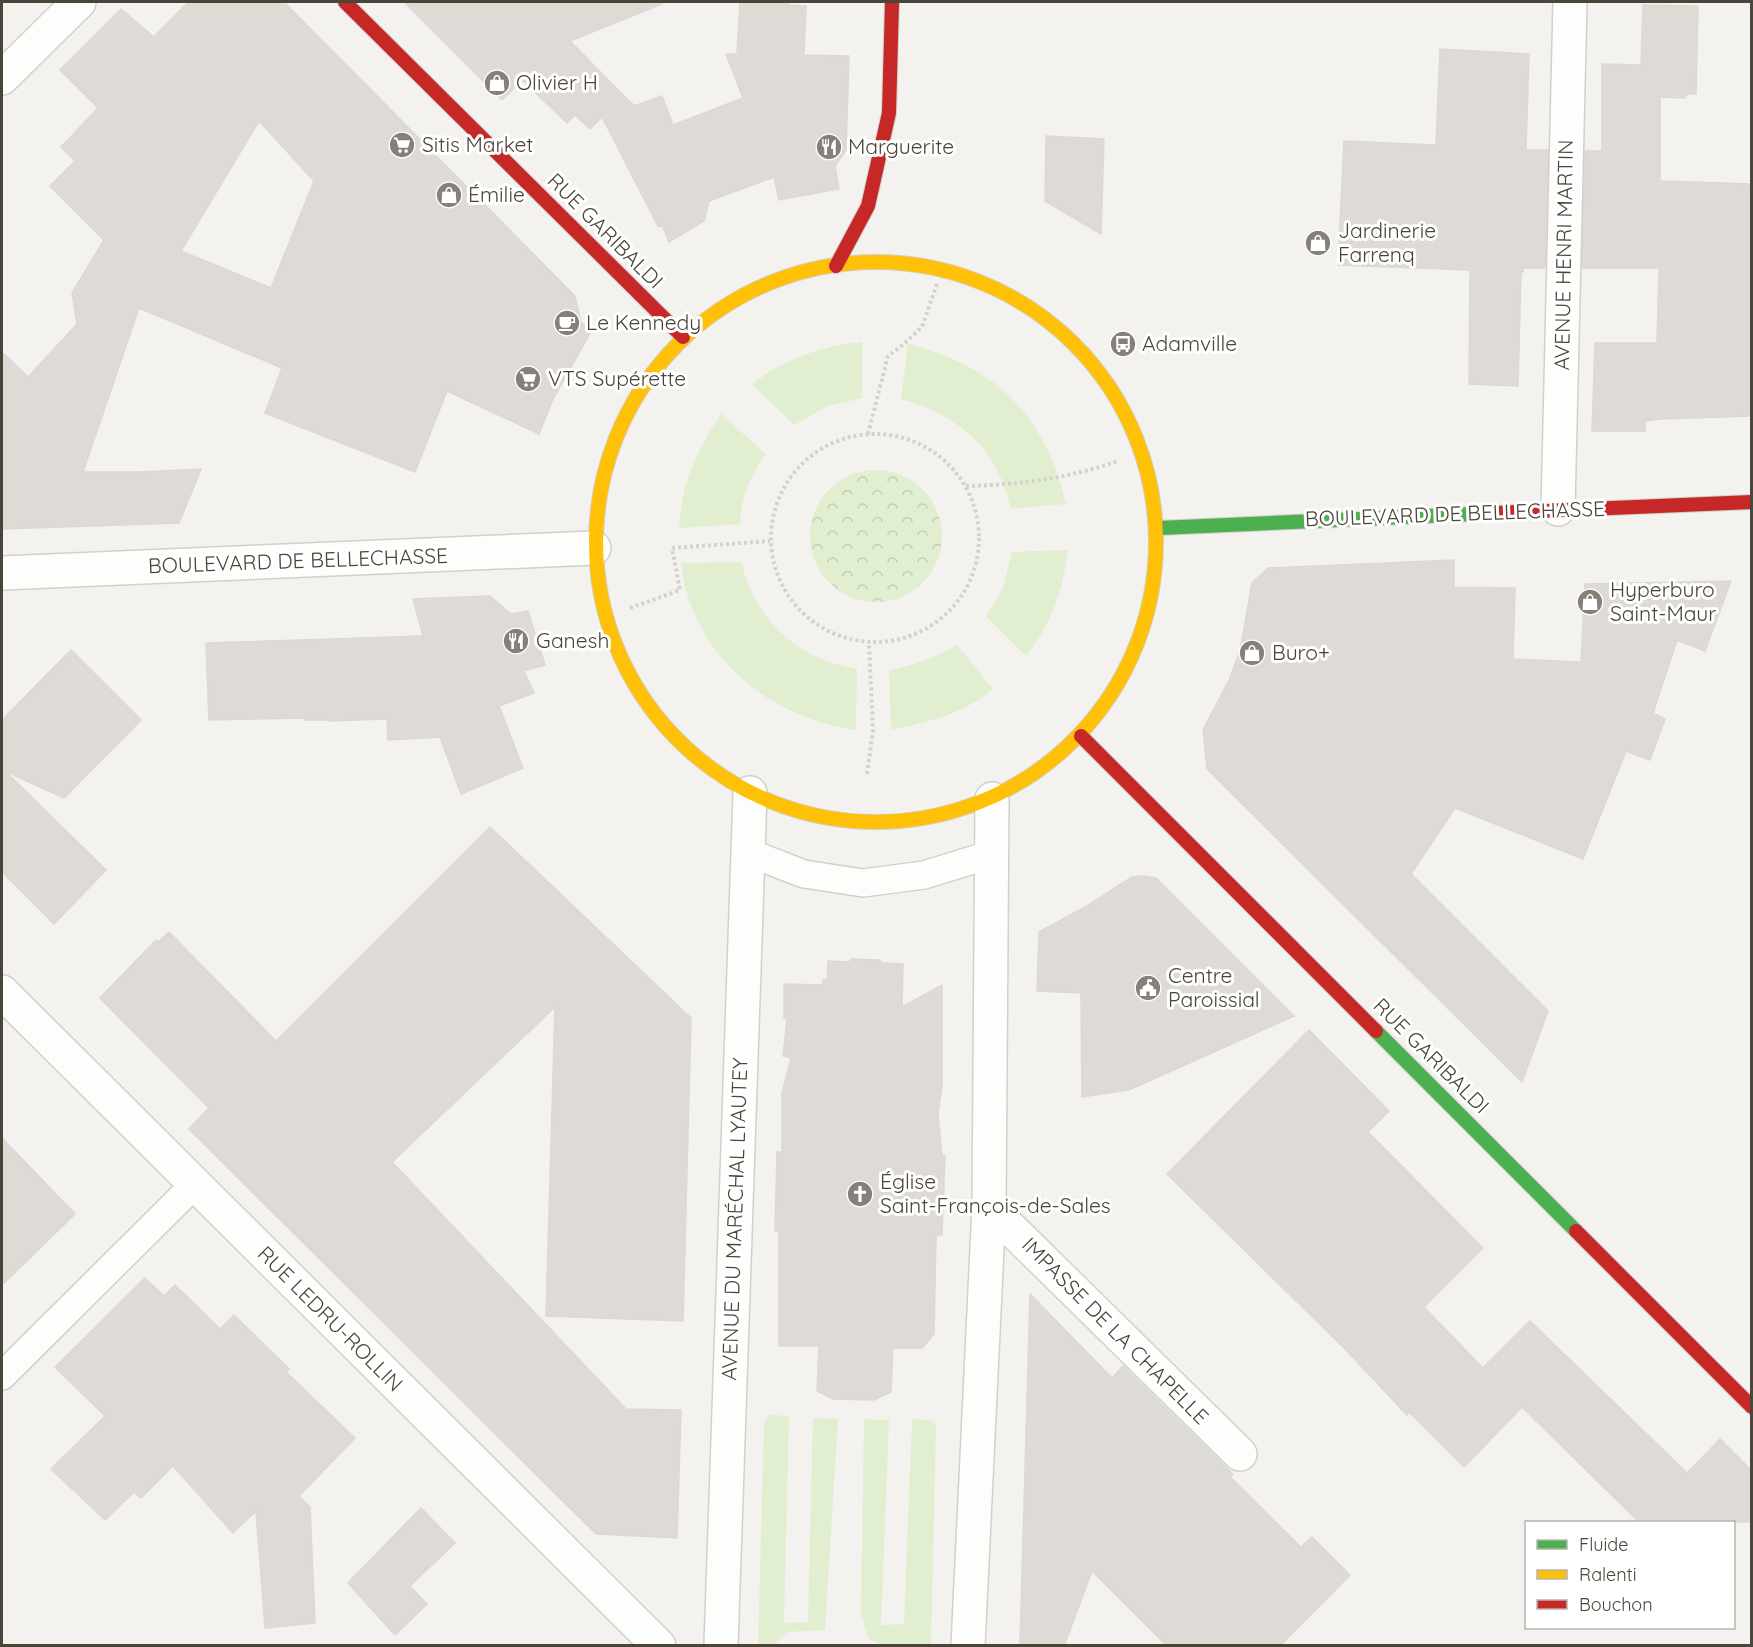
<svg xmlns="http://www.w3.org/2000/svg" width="1753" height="1647" font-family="Quicksand,sans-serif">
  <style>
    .grass { fill: #e1eecf }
    .park { fill: url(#park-crowns) }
    .building { fill: #dedbd6; stroke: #dcd9d4; stroke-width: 1.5; fill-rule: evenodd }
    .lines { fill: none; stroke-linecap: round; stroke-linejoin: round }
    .lane-casing { stroke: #d2d0cb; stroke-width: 30 }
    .street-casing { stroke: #d2d0cb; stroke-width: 36 }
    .fast-casing { stroke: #d3cfc5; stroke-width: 16 }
    .slow-casing { stroke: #d3cfc5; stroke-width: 16 }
    .jam-casing { stroke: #d3cfc5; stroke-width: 16 }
    .path { stroke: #d3d2cc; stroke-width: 4; stroke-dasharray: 3 3; stroke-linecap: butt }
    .lane { stroke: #fdfdfc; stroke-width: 27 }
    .street { stroke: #fdfdfc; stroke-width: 33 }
    .fast { stroke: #4caf50; stroke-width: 14 }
    .slow { stroke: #ffc107; stroke-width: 14 }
    .jam { stroke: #c62828; stroke-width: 14 }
    .labels { text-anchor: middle; stroke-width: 6; stroke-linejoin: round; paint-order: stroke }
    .poi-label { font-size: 21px; fill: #4b4439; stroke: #fff; text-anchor: start }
    .street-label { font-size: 21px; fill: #4b4439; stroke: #fff }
  </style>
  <defs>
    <pattern id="park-crowns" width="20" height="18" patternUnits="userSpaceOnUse" patternTransform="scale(1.5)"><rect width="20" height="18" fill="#e1eecf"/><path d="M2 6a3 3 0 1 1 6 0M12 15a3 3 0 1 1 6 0" fill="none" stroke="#c3cdb2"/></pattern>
  </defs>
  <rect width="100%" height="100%" fill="#f4f2ee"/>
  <g class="grass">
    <path d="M862,342V398L828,406L794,425L752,384C785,359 820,346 862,342Z"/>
    <path d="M908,344C996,366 1045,415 1066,504L1011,509C998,449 959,415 901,399Z"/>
    <path d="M721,414L766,454C751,474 740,499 740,524L679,528C682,483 696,451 721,414Z"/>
    <path d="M1068,550C1063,590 1051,625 1026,656L986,616L1003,588L1012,552Z"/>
    <path d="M742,562C748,602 781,641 817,657C830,663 844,666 857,669L856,730C768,718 691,654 681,563Z"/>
    <path d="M957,645L993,689C964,714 928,722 891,730L889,670C914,665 935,658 957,645Z"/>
    <path d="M770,1415L789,1416L784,1623L808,1622L813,1418L838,1419L825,1630L787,1632L774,1645H758L764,1426L765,1420Z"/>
    <path d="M864,1419L889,1420L881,1625L904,1624L912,1419L931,1420L936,1424L931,1645H879L868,1637L861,1614Z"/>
  </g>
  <circle class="park" cx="876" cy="536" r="66"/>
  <g class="building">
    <path d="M188,2H284L575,296L581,323L592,330L553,399L539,434L447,391L415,472L265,413L282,368L139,308L83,472H139L201,469L179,523L2,529V352L28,377L77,324L72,293L104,240L50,186L75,161L61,147L98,108L60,70L121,9L154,37ZM259,121L314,181L271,288L181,251Z"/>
    <path d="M404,2H662V4L570,41L634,106L662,96L673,125L743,98L726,54H737L740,2H788V5L806,6L804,55L849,56L846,150L835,166L839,189L779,200L774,177L709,201L704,221L669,242L663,227L658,226L602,117L590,129L575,115L567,123L522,80L502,100Z"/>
    <path d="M1643,5L1698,6L1696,94H1687L1685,98L1660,97V181L1752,184V416L1661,419L1645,421V431H1592L1595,343H1657L1659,268H1582L1585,151H1602V64L1641,65Z"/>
    <path d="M1440,49L1529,54L1526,150H1548L1545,268H1523V272H1521L1518,386L1469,384L1470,270L1338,265L1344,141L1436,145Z"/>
    <path d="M1046,136L1104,139L1101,234L1045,201Z"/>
    <path d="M1454,560V587L1515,588L1513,659L1581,662L1585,584L1731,581L1705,651L1677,640L1653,713L1665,719L1650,760L1626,751L1583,859L1455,808L1411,874L1548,1011L1522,1082L1207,769L1203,730L1229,680L1240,651L1252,583L1268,568Z"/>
    <path d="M490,596L511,614L528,611L545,665L524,671L534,693L499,706L523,768L461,794L440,737L388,740L387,719L329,721L327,720H305V718L209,720L206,643L423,636L413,599Z"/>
    <path d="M71,650L141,720L64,798L5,771L106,870L54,924L2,872V720Z"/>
    <path d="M490,827L691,1018L683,1321L546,1316L555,1007L392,1162L626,1409L681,1410L677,1538L596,1534L189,1129L209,1108L100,998L156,940L158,942L169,932L276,1041Z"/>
    <path d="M1144,876L1156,878L1294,1016L1129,1090L1082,1097L1081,993L1037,991L1039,932L1087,906L1132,877Z"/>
    <path d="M852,959L879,960L883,963L903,964L902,1007L942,985V1083L938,1114L942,1156H945L942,1235H936L934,1334L922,1348H893L891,1392L874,1400L833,1399L817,1391L819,1346H779V1231H775L777,1152H782V1093L791,1058L783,1056L787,1019L784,1018V984L823,985V980H827L828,961L849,962Z"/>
    <path d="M1309,1030L1389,1111L1368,1132L1483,1248L1424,1307L1483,1368L1530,1321L1687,1473L1720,1439L1752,1471V1522H1639L1522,1407L1464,1467L1409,1412L1407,1415L1346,1350L1167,1174Z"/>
    <path d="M2,1138L75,1214L2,1285Z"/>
    <path d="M145,1278L164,1296L175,1285L220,1329L234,1315L289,1369L286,1372L355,1438L299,1496L310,1507L315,1623L265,1628L256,1511L233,1533L173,1466L141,1498L134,1492L105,1520L51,1469L105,1416L55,1367Z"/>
    <path d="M1030,1294L1112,1378L1123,1366L1233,1474L1230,1477L1301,1547L1312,1537L1350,1575L1280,1646H1167L1092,1571L1064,1646H1020Z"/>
    <path d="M421,1508L455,1543L410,1586L427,1604L395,1635L348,1583Z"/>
  </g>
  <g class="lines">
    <g class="lane-casing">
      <g id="lane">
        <path d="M747,852L804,874L863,883L924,875L992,854"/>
        <path d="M2,1376L195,1184"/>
      </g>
    </g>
    <g class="street-casing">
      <g id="street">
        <path d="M2,78L79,2"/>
        <path d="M1558,509L1570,2"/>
        <path d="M2,573L594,548"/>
        <path d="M2,992L659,1646"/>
        <path d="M989,1207L1240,1454"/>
        <path d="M721,1646L750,793"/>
        <path d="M968,1646L989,1207L992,799"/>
      </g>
    </g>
    <g class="fast-casing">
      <g id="fast">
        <path d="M1159,528L1495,513"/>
        <path d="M1376,1031L1576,1231"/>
      </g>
    </g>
    <g class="slow-casing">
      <circle id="slow" cx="876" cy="542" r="280"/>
    </g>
    <g class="jam-casing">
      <g id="jam">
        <path d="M345,2L683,337"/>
        <path d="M836,266L868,206L889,113L892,2"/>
        <path d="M1495,513L1752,502"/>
        <path d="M1081,736L1376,1031"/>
        <path d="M1576,1231L1752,1407"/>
      </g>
    </g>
    <g class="path">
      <path d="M868,434L888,356L904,344L922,327L938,281"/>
      <circle cx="875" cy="538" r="104"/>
      <path d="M966,486C1017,485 1070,478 1118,461"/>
      <path d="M630,608L680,590L672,548L770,541"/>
      <path d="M867,774L873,731L869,642"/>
    </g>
    <use href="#lane" class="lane"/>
    <use href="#street" class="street"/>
    <use href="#fast" class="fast"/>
    <use href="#slow" class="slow"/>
    <use href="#jam" class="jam"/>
  </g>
  <defs>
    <g id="shop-disc" transform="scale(1.35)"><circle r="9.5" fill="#868178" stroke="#fff"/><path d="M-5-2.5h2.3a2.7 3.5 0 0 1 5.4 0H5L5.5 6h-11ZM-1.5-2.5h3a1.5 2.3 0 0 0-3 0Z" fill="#fff"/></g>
    <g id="supermarket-disc" transform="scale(1.35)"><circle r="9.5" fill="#868178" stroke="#fff"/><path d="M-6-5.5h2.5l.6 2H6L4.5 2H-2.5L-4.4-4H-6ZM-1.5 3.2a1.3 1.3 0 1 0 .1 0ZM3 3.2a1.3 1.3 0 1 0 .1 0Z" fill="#fff"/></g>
    <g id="restaurant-disc" transform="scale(1.35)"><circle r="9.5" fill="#868178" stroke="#fff"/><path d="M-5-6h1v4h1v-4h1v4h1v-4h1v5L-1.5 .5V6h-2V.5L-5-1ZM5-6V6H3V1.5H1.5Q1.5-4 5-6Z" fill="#fff"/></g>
    <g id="cafe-disc" transform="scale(1.35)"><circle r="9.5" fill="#868178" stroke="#fff"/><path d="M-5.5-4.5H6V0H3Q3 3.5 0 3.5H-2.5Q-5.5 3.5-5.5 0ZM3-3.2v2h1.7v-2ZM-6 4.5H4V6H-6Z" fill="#fff"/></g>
    <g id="bus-disc" transform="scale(1.35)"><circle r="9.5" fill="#868178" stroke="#fff"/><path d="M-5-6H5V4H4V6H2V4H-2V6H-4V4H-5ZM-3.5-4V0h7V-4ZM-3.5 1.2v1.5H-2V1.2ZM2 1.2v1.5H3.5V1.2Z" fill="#fff"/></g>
    <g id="civic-disc" transform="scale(1.35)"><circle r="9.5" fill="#868178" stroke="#fff"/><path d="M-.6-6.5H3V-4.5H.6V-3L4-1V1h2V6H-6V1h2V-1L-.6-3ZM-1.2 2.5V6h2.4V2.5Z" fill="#fff"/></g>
    <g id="church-disc" transform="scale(1.35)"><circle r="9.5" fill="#868178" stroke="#fff"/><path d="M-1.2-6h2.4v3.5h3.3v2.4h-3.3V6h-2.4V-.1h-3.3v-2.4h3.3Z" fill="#fff"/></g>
  </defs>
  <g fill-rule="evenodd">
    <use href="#shop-disc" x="497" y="83"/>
    <use href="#supermarket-disc" x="402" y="145"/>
    <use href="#restaurant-disc" x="829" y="147"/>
    <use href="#shop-disc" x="449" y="195"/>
    <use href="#shop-disc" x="1318" y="243"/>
    <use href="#cafe-disc" x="567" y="323"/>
    <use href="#bus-disc" x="1123" y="344"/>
    <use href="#supermarket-disc" x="528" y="379"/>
    <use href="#shop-disc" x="1590" y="602"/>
    <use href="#restaurant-disc" x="516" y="641"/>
    <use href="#shop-disc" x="1252" y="653"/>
    <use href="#civic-disc" x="1148" y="988"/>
    <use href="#church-disc" x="860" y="1194"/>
  </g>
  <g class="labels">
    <g class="poi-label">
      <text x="516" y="90">Olivier H</text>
      <text x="422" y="152">Sitis Market</text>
      <text x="848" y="154">Marguerite</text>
      <text x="468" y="202">Émilie</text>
      <text x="1338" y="238">Jardinerie<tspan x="1338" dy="24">Farrenq</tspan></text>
      <text x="586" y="330">Le Kennedy</text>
      <text x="1142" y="351">Adamville</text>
      <text x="548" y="386">VTS Supérette</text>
      <text x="1610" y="597">Hyperburo<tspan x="1610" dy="24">Saint-Maur</tspan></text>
      <text x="536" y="648">Ganesh</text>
      <text x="1272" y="660">Buro+</text>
      <text x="1168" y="983">Centre<tspan x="1168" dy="24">Paroissial</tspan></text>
      <text x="880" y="1189">Église<tspan x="880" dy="24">Saint-François-de-Sales</tspan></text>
    </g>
    <g class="street-label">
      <text transform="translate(605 231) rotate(45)" y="7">RUE GARIBALDI</text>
      <text transform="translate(1564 255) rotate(-89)" y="7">AVENUE HENRI MARTIN</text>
      <text transform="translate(1455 514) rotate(-2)" y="7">BOULEVARD DE BELLECHASSE</text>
      <text transform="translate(298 561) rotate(-2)" y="7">BOULEVARD DE BELLECHASSE</text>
      <text transform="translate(1431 1056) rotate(45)" y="7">RUE GARIBALDI</text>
      <text transform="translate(735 1219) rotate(-88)" y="7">AVENUE DU MARÉCHAL LYAUTEY</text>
      <text transform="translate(330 1319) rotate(45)" y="7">RUE LEDRU-ROLLIN</text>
      <text transform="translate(1115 1331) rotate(45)" y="7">IMPASSE DE LA CHAPELLE</text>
    </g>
  </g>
  <rect width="1753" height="1647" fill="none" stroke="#4b4439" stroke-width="6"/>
  <rect x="1525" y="1521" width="210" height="108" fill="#ffffff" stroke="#b7b4b0" stroke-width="1.5"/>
  <rect x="1537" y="1540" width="30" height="9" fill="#4caf50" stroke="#b7b4b0" stroke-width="1.5"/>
  <text x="1579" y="1551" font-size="18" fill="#4b4439">Fluide</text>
  <rect x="1537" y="1570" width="30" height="9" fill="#ffc107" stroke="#b7b4b0" stroke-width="1.5"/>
  <text x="1579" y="1581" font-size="18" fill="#4b4439">Ralenti</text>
  <rect x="1537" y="1600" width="30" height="9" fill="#c62828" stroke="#b7b4b0" stroke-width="1.5"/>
  <text x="1579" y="1611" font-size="18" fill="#4b4439">Bouchon</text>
</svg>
